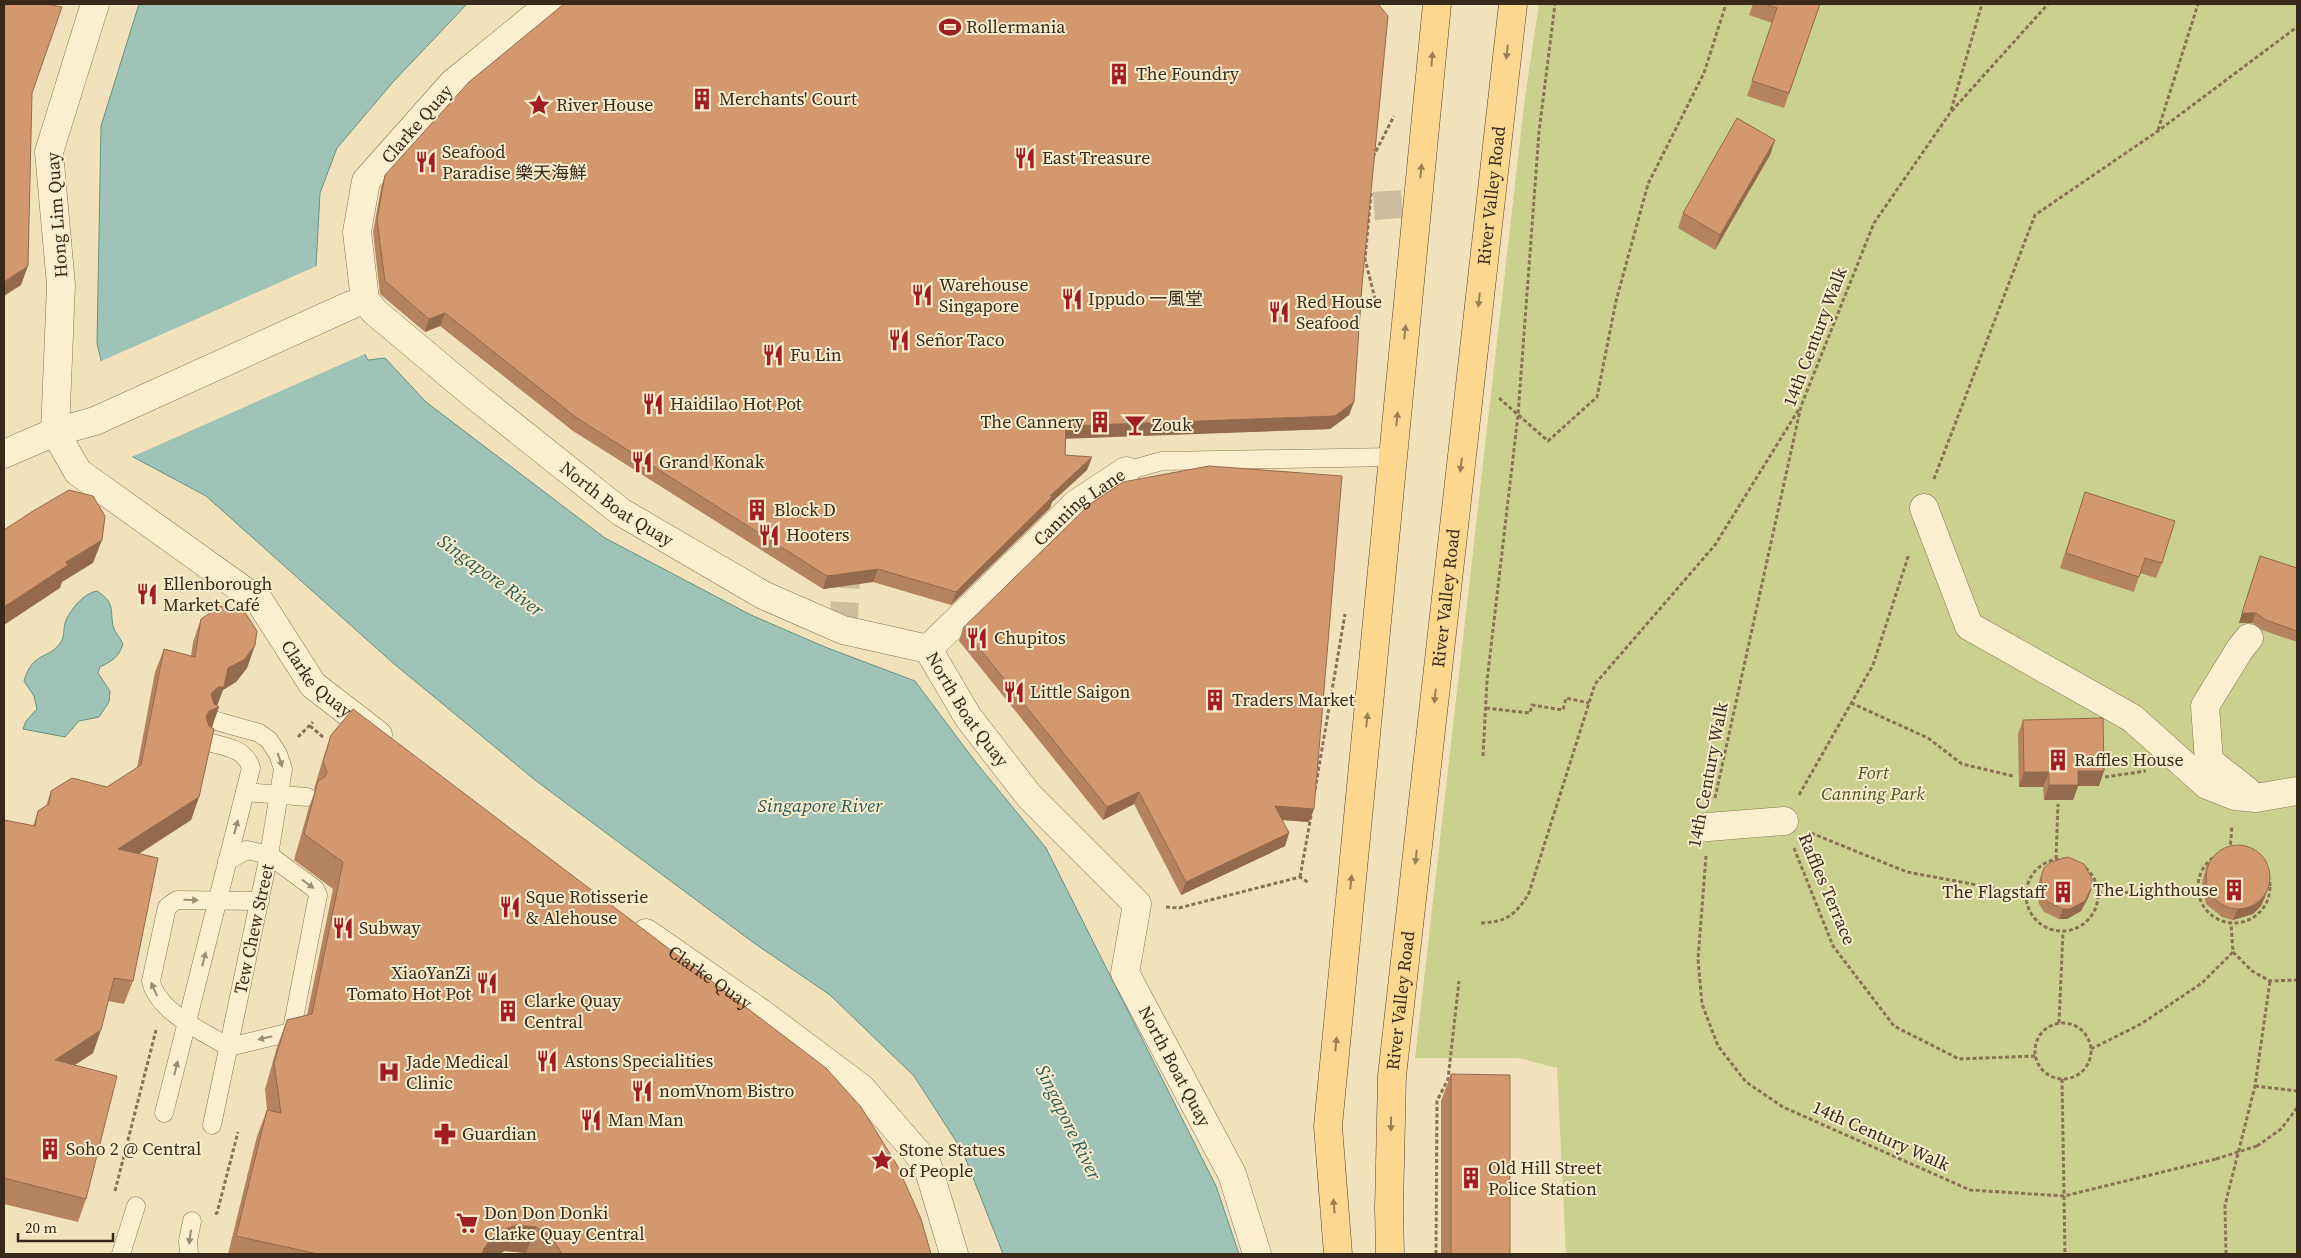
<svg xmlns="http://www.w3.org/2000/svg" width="2301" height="1258" font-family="'Source Serif 4','Noto Sans SC',serif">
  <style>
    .green { fill: #cad18f }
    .water { fill: #a0c3b8; stroke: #679186 }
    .pier { fill: #f2e2bc }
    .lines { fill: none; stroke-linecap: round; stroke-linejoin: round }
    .street-tunnel { stroke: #cdbd9c; stroke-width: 28; stroke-dasharray: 28 14; stroke-linecap: butt }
    .lane-casing { stroke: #8b7154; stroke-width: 19 }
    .street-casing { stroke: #8b7154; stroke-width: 29 }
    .primary-casing { stroke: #583f29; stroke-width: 29 }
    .path { stroke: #8b7154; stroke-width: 3; stroke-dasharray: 4 2.5; stroke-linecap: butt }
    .lane { stroke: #fcefd0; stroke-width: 18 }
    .street { stroke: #fcefd0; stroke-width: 28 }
    .primary { stroke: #fad88f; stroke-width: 28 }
    .path-bridge { stroke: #8b7154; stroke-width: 3; stroke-dasharray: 4 2.5; stroke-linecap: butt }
    .wall { fill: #b6835f }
    .shaded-wall { fill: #946a4d }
    .building { fill: #d4986e; stroke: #946a4d }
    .oneway { fill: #9a8054 }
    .oneway2 { fill: #9a8c75 }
    .labels { text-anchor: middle; stroke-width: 4; stroke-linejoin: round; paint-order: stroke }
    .poi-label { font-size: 18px; fill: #39291a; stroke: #f9eccc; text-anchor: start }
    .street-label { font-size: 18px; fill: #39291a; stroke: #f9eccc }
    .park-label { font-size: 18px; font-style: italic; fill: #4a571f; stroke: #f9eccc }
    .water-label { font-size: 19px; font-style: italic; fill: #285a57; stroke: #f9eccc }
  </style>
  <rect width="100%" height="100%" fill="#f2e2bc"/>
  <path class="green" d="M1539,4H2297V1254H1566L1557,1068L1518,1058H1415L1525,97Z"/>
  <g class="water">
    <path d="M139,4H467L393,82L337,148L320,193L316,267L368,360L385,358L426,402L605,538L751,615L825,647L915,681L974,760L1046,848L1216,1186L1239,1254H1003L963,1152L914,1076L830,995L754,943L535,780L393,663L206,496L122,451L97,343L101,126Z"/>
    <path d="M97,591C115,603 110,608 113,626C115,632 120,638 123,644C119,657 112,661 100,667L98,673L110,691L109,702L99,717L79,721L65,737L23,729L26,721L37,709L34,696L24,681C33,650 48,661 61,642C65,636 63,627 66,620C72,608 84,593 97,591Z"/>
  </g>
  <path class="pier" d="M319,265L367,353L129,458L120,453L99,362Z"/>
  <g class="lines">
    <g class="street-tunnel">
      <path d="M1332,209L1418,203"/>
      <path d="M843,630L846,584L845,549"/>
    </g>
    <g class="lane-casing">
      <g id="lane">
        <path d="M1126,471L1162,461L1393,457"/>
        <path d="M245,792L307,797"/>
        <path d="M227,861L247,850L269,855L315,889L318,895L292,1029L287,1033L229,1047C203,1032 157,1011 151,981L167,907L177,900L260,901"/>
        <path d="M164,1113L251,768C245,748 226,747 208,742"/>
        <path d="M212,1125L269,855L283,769L278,754L269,740L259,733L213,720"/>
        <path d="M121,1254L136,1206"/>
        <path d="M189,1254L188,1241L192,1221"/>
      </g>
    </g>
    <g class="street-casing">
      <g id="street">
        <path id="s1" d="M550,4L453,83L366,181L357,232L365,300L375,312L474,395L621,512L763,595L843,630L928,649L968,717L1029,796L1137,904L1125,973L1232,1174L1257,1254"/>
        <path id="s2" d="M55,432L78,472L260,602L313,685L378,735"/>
        <path d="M55,432L61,285L49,152L95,4"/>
        <path d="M4,454L55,432L95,421L351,305"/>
        <path d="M1924,508L1969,626L2132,718L2207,785L2235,796L2256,798L2297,791"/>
        <path id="s3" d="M928,649L1076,504L1126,471"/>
        <path d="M2247,791L2209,761L2205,706L2240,649L2249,638"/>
        <path d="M1708,827L1784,821"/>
        <path id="s4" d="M646,933L761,1013L861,1088L927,1164L954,1254"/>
      </g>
    </g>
    <g class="primary-casing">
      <g id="primary">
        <path d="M1338,1254L1328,1126L1437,4"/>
        <path id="s5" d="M1390,1254L1389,1208L1392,1076L1513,4"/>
      </g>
    </g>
    <g class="path">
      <path d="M1951,110L1982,4"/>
      <path d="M2158,130L2198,4"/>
      <path d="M1373,157L1394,116"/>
      <path d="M1371,193L1365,259L1376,303"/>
      <path d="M1499,398L1548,441L1597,397L1616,301L1648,184L1704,73L1726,4"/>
      <path d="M1934,479L2035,215L2158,131L2297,27"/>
      <path d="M1851,703L1928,738L1962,764L2013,776"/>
      <path d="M1486,708L1530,713L1532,705L1563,710L1566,698L1589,703"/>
      <path d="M310,726L323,737"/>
      <path d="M298,737L313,722"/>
      <path d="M1483,756L1487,681L1518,415L1539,132L1555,4"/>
      <path d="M2105,777L2146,771"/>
      <path d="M1315,790L1345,614"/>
      <path d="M1799,795L1873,665L1909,554"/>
      <path d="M1715,798L1801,406L1874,223L1950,113L2048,4"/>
      <path d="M1811,833L1907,872L2026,894"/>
      <path d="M1794,848L1833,946L1894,1026L1959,1059L2035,1056"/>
      <path d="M2230,851L2232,825"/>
      <circle cx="2234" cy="887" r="36"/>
      <path d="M1706,856L1698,959L1702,1004L1718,1046L1746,1082L1783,1107L1970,1190L2064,1196L2216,1159"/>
      <circle cx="2062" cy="895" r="36"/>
      <path d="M2056,859L2058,804"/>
      <path d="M1300,877L1311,816"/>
      <path d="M2098,892L2199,894"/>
      <path d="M1166,907L1179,908L1300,877L1309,883"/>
      <path d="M1481,923C1506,922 1516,915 1529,893L1595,684L1715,545L1799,409"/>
      <path d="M2233,952L2252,971L2270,981L2297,980"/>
      <path d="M2059,1023L2063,932"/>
      <circle cx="2063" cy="1051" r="28"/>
      <path d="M2091,1049L2141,1024L2202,983L2233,952L2231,923"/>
      <path d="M2062,1079L2065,1254"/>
      <path d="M2255,1086L2297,1091"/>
      <path d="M2257,1146L2281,1129L2297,1108"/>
      <path d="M115,1191L156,1030"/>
      <path d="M215,1214L217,1213L238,1132"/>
      <path d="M1436,1254L1437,1101L1448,1079L1459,981"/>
      <path d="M2226,1254L2225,1205L2255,1086L2270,981"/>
    </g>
    <use href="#lane" class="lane"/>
    <use href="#street" class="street"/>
    <use href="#primary" class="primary"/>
    <path class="path-bridge" d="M2216,1159L2257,1146"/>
  </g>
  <g class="wall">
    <path d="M1753,4H1820L1784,108L1747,96L1772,23L1749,15Z"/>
    <path d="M1775,140L1770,155L1715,250L1678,228L1683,213Z"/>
    <path d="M385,175L1362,285L1354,402L1349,415L1330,429L1066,438L1065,455L1092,457L1087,470L1052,502L1050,508L951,605L873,582L823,589L573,431L440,326L425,332L380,294L373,232L381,188Z"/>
    <path d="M2085,492L2162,563L2156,578L2140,573L2134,592L2060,568Z"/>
    <path d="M2260,556L2297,568V642L2262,630L2252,623H2239Z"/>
    <path d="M201,619L255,645L247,668L236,682L223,690L217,706L212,728L199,797L191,820L139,854L133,981L124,1004L108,1001L93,1053L75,1065L86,1199L78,1222L4,1204V820L33,826L38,811L46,806L51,791L107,787L137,768L155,672L164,649L191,656L193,642Z"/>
    <path d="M963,628L1314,809L1309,822L1282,820L1289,833L1285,846L1181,895L1134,804L1103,820L959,641Z"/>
    <path d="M2023,720L2099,786H2078L2073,800H2044L2043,787H2019L2018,734Z"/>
    <path d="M331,735L931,1254H941H528L526,1253L505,1251L499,1254H228L257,1136L267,1110L265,1089L277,1047L287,1020L307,1015L333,889L294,860L309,807L315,791L314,789L322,762Z"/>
    <path d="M2208,862L2265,897L2261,906L2253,914L2233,920L2222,917L2206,904L2202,882Z"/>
    <path d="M2044,868L2092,887L2088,898L2081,911L2067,919H2059L2044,912L2039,904L2037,887Z"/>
    <path d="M1451,1074L1510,1254H1441V1101Z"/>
  </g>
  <g class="shaded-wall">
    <path d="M1775,140L1770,155L1715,250L1720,235Z"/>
    <path d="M28,266L21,285L4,296V282Z"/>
    <path d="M445,313L440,326L425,332L429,319Z"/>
    <path d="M1354,402L1349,415L1330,429L1061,439L1066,426Z"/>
    <path d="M1092,457L1087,470L1052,502L1050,508L951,605L956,592L1050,496Z"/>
    <path d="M102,540L93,563L62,582L60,588L4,625V607L66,562Z"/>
    <path d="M878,569L873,582L823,589L827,576Z"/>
    <path d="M2242,613H2256L2252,623H2239Z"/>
    <path d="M255,645L247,668L236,682L223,690L216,708L219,707L211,730L201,734L206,717L210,710L211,694L228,668Z"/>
    <path d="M2078,771H2104L2099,786H2078L2073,800H2044L2049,785Z"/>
    <path d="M2024,772H2049L2043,787H2019Z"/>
    <path d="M1139,792L1134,804L1103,820L1107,807Z"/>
    <path d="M199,797L191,820L110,872L118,849Z"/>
    <path d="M1275,806L1314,809L1309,822L1270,819Z"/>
    <path d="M1289,833L1285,846L1181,895L1186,882Z"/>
    <path d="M2092,887L2088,898L2081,911L2067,919H2059L2063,909Z"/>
    <path d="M2269,887L2261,906L2253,914L2233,920L2237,910Z"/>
    <path d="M101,1030L93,1053L47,1083L55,1060Z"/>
    <path d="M515,1225L536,1227L526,1253L505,1251L499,1254H482L484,1248L495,1234Z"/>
  </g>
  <g class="building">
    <path d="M4,4H46L62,7L32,93L28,266L4,282Z"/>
    <path d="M564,4H1378L1388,16L1362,285L1354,402L1335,416L1066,426L1065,455L1092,457L1050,496L1054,495L956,592L878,569L827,576L577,418L445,313L429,319L385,281L377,220L385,175L469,82Z"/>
    <path d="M1765,4H1820L1789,93L1752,81L1777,8Z"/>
    <path d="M1737,118L1775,140L1720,235L1683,213Z"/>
    <path d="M1209,466L1342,476L1314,809L1275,806L1289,833L1186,882L1139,792L1107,807L963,628L1090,504L1123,482Z"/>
    <path d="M69,490L93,496L105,516L102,540L66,562L68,565L4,607V530L33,511Z"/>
    <path d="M2085,492L2175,521L2162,563L2145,558L2139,577L2066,553Z"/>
    <path d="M2260,556L2297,568V631L2266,620L2256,613H2242Z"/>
    <path d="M220,606L244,611L257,631L255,645L245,659L228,668L224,687H218L211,694L214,704L219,707L209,711L206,717L209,726L214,729L199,797L118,849L158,858L133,981L114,978L101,1030L55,1060L117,1076L86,1199L4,1178V820L35,826L38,811L49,804L51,791L72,778L107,787L141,765L164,649L195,657L201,619Z"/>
    <path d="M353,709L826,1068L861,1107L897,1165L921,1219L931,1254H941H562L552,1237L536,1227L515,1225L495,1234L484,1248L482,1254H318L236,1236L267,1110L281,1113L274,1063L287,1020L312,1014L343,862L304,834L318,781L325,777L327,772L323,762L331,735Z"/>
    <path d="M2103,718L2104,771H2078V785H2049V772H2024L2023,720Z"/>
    <circle cx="2238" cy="877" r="32"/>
    <path d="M2068,857L2084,864L2092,879V887L2085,901L2070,909H2063L2048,902L2043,894L2041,877L2044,868L2051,862Z"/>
    <path d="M1451,1074L1510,1075V1254H1451Z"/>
  </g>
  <defs><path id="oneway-solid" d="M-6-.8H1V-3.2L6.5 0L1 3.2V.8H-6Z" transform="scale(1.25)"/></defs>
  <g class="oneway">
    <use href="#oneway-solid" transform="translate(1507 52) rotate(96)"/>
    <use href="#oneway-solid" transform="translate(1432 59) rotate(-85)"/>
    <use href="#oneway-solid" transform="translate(1421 171) rotate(-84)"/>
    <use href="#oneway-solid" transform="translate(1479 300) rotate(96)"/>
    <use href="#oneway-solid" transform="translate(1405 332) rotate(-84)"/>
    <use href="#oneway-solid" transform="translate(1397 419) rotate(-84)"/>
    <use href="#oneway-solid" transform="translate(1461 465) rotate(97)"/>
    <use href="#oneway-solid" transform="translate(1435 696) rotate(96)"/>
    <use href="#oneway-solid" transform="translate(1367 720) rotate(-84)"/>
    <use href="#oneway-solid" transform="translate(1416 857) rotate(96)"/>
    <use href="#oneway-solid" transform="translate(1351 882) rotate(-84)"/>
    <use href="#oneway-solid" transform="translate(1336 1044) rotate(-84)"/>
    <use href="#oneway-solid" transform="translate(1391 1124) rotate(91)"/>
    <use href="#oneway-solid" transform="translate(1334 1206) rotate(-95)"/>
  </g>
  <g class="oneway2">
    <use href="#oneway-solid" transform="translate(280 760) rotate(71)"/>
    <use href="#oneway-solid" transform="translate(236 827) rotate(-75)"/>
    <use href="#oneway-solid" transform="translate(308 884) rotate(36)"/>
    <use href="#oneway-solid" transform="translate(191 900) rotate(1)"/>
    <use href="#oneway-solid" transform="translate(204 959) rotate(-76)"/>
    <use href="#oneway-solid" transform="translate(154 989) rotate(-114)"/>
    <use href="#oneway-solid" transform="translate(265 1038) rotate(167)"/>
    <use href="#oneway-solid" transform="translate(176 1068) rotate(-76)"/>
    <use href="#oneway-solid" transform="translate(190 1237) rotate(98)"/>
  </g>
  <defs>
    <g id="stadium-bare" transform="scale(1.725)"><path d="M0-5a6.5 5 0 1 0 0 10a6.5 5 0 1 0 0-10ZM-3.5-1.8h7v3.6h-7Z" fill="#a01e20" stroke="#f9eccc" stroke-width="2.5" paint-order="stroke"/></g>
    <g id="building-bare" transform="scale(1.725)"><path d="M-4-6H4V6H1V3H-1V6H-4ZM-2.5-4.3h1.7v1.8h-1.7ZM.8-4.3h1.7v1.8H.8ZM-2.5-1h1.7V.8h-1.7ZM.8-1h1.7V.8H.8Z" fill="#a01e20" stroke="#f9eccc" stroke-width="2.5" paint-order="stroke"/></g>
    <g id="sight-bare" transform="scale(1.725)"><path d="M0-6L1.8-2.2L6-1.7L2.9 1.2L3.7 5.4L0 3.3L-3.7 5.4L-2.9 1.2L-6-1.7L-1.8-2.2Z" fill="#a01e20" stroke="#f9eccc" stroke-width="2.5" paint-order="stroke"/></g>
    <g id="restaurant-bare" transform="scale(1.725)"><path d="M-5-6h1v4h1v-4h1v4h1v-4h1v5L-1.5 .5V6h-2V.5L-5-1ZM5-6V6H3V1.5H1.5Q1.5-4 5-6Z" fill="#a01e20" stroke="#f9eccc" stroke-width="2.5" paint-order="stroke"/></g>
    <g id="bar-bare" transform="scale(1.725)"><path d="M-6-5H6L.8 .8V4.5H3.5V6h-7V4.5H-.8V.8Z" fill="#a01e20" stroke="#f9eccc" stroke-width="2.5" paint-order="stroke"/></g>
    <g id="hospital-bare" transform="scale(1.725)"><path d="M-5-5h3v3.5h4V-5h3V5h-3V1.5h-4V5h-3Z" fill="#a01e20" stroke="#f9eccc" stroke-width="2.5" paint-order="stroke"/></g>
    <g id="pharmacy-bare" transform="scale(1.725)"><path d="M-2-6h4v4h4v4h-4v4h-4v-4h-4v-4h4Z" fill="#a01e20" stroke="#f9eccc" stroke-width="2.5" paint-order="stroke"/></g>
    <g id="supermarket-bare" transform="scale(1.725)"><path d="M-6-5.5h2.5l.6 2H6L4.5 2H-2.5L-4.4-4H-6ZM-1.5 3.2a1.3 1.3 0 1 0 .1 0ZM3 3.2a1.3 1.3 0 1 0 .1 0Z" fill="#a01e20" stroke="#f9eccc" stroke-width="2.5" paint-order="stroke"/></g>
  </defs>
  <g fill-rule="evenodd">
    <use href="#stadium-bare" x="950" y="27"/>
    <use href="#building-bare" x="1119" y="74"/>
    <use href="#building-bare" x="702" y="99"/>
    <use href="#sight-bare" x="539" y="105"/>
    <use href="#restaurant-bare" x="1025" y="158"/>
    <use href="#restaurant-bare" x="426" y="162"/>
    <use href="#restaurant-bare" x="922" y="295"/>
    <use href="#restaurant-bare" x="1072" y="299"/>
    <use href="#restaurant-bare" x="1279" y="312"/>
    <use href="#restaurant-bare" x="899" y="340"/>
    <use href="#restaurant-bare" x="773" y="355"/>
    <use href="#restaurant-bare" x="653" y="404"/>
    <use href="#building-bare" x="1100" y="422"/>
    <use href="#bar-bare" x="1135" y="425"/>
    <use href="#restaurant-bare" x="642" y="462"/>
    <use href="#building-bare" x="757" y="510"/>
    <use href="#restaurant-bare" x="769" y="535"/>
    <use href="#restaurant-bare" x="147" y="594"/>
    <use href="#restaurant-bare" x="977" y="638"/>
    <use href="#restaurant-bare" x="1014" y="692"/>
    <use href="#building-bare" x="1215" y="700"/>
    <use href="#building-bare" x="2058" y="760"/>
    <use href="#building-bare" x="2234" y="890"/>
    <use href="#building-bare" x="2063" y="892"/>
    <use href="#restaurant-bare" x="510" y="907"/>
    <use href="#restaurant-bare" x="343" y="928"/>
    <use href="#restaurant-bare" x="487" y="983"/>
    <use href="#building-bare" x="508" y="1011"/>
    <use href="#restaurant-bare" x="547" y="1061"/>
    <use href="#hospital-bare" x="389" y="1072"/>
    <use href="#restaurant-bare" x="642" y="1091"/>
    <use href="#restaurant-bare" x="591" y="1120"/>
    <use href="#pharmacy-bare" x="445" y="1134"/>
    <use href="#building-bare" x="50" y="1149"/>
    <use href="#sight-bare" x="882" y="1160"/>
    <use href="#building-bare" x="1471" y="1178"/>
    <use href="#supermarket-bare" x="467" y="1223"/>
  </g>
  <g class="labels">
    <g class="poi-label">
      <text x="966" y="33">Rollermania</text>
      <text x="1136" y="80">The Foundry</text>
      <text x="719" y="105">Merchants' Court</text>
      <text x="556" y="111">River House</text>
      <text x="442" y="158">Seafood<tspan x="442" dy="21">Paradise 樂天海鮮</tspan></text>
      <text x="1042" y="164">East Treasure</text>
      <text x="939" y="291">Warehouse<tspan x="939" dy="21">Singapore</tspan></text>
      <text x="1088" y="305">Ippudo 一風堂</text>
      <text x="1296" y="308">Red House<tspan x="1296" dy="21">Seafood</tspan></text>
      <text x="916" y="346">Señor Taco</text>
      <text x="790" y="361">Fu Lin</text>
      <text x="670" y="410">Haidilao Hot Pot</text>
      <text x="1084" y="428" text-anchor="end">The Cannery</text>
      <text x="1152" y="431">Zouk</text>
      <text x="659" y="468">Grand Konak</text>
      <text x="774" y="516">Block D</text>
      <text x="786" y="541">Hooters</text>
      <text x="163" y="590">Ellenborough<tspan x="163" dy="21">Market Café</tspan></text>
      <text x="994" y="644">Chupitos</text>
      <text x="1030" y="698">Little Saigon</text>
      <text x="1232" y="706">Traders Market</text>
      <text x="2074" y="766">Raffles House</text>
      <text x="2218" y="896" text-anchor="end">The Lighthouse</text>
      <text x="2046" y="898" text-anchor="end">The Flagstaff</text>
      <text x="526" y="903">Sque Rotisserie<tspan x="526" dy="21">&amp; Alehouse</tspan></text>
      <text x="359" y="934">Subway</text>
      <text x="471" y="979" text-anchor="end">XiaoYanZi<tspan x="471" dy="21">Tomato Hot Pot</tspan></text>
      <text x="524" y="1007">Clarke Quay<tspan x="524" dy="21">Central</tspan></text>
      <text x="564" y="1067">Astons Specialities</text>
      <text x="406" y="1068">Jade Medical<tspan x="406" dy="21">Clinic</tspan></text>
      <text x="659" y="1097">nomVnom Bistro</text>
      <text x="608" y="1126">Man Man</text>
      <text x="462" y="1140">Guardian</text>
      <text x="66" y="1155">Soho 2 @ Central</text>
      <text x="899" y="1156">Stone Statues<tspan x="899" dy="21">of People</tspan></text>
      <text x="1488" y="1174">Old Hill Street<tspan x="1488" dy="21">Police Station</tspan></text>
      <text x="484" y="1219">Don Don Donki<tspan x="484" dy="21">Clarke Quay Central</tspan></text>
    </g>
    <g class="street-label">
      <text transform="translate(417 124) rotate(-49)" y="6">Clarke Quay</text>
      <text dy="6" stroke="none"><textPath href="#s5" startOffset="1064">River Valley Road</textPath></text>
      <text transform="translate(57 215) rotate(-94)" y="6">Hong Lim Quay</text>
      <text transform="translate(1815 337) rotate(-69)" y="6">14th Century Walk</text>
      <text dy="6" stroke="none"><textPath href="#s1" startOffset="701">North Boat Quay</textPath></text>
      <text dy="6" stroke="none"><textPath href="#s3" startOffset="208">Canning Lane</textPath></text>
      <text dy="6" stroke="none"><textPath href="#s5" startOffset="659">River Valley Road</textPath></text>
      <text dy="6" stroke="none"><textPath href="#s2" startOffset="366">Clarke Quay</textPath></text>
      <text dy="6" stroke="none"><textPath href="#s1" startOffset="1120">North Boat Quay</textPath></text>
      <text transform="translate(1708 775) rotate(-79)" y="6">14th Century Walk</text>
      <text transform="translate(1827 889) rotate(67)" y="6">Raffles Terrace</text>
      <text transform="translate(254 929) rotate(-78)" y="6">Tew Chew Street</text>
      <text dy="6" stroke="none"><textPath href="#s4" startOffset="78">Clarke Quay</textPath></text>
      <text dy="6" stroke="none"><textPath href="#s5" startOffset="254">River Valley Road</textPath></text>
      <text dy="6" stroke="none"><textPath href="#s1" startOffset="1555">North Boat Quay</textPath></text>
      <text transform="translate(1881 1136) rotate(24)" y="6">14th Century Walk</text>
    </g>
    <g class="park-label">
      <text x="1873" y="779">Fort<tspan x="1873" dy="21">Canning Park</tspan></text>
    </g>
    <g class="water-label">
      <text transform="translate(491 575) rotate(36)" y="7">Singapore River</text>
      <text x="820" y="812">Singapore River</text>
      <text transform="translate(1069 1122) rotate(64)" y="7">Singapore River</text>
    </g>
  </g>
  <rect width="2301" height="1258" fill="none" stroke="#39291a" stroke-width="10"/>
  <path d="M18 1233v8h95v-8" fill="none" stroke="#39291a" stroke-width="2.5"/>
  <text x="25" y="1233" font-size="15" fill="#39291a" stroke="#f9eccc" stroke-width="4" paint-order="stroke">20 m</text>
</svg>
